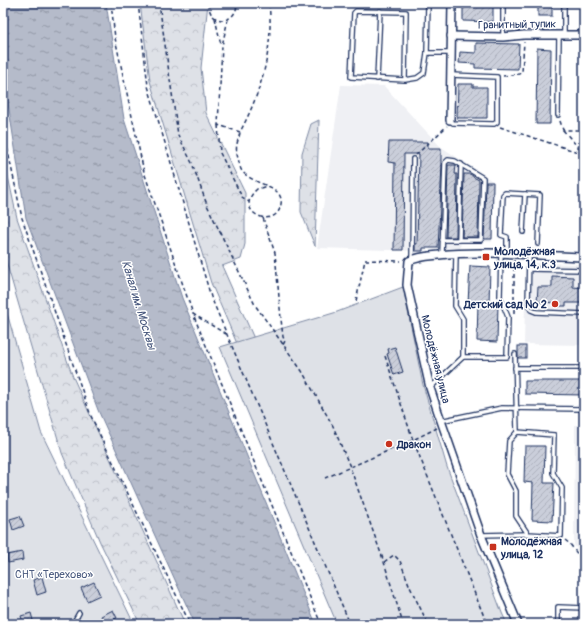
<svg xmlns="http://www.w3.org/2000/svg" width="587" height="627" font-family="Pangolin,sans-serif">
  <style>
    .built { fill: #eff0f4 }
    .forest { fill: url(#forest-crowns); stroke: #7c88a2 }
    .green { fill: #dee1e7; stroke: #7c88a2 }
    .water { fill: url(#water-ripples); stroke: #77839f }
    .building { fill: url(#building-hatch); stroke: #1b2f5e }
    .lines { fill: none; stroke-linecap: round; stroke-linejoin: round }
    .lane-casing { stroke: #1b2f5e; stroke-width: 6 }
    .street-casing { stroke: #1b2f5e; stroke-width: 10 }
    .path { stroke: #1b2f5e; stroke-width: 1.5; stroke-dasharray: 4 3; stroke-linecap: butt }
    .lane { stroke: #fff; stroke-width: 3.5 }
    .street { stroke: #fff; stroke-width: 7 }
    .poi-dot { fill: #c8321e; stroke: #fff; stroke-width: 1.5 }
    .labels { text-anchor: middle; stroke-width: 3; stroke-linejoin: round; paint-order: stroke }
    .street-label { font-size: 11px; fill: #1b2f5e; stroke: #fff }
    .poi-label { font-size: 11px; font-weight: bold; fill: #1b2f5e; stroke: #fff; text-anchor: start }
    .park-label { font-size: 11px; fill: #4c5c80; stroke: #fff }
    .water-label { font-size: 12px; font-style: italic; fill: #49597e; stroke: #fff }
  </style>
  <defs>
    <pattern id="forest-crowns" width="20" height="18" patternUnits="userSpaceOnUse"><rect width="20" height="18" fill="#dee1e7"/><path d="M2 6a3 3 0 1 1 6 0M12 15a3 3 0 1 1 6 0" fill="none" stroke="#bec1c9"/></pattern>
    <pattern id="water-ripples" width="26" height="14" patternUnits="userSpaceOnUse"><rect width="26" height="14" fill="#b5bbca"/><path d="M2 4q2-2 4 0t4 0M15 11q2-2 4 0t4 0" fill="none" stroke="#9298a7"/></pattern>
    <pattern id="building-hatch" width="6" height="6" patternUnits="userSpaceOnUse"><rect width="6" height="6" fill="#caceda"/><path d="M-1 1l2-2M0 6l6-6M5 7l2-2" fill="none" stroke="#adb1be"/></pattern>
  </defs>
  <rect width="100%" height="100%" fill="#fff"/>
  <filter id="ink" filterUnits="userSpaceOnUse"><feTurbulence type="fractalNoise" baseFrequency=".025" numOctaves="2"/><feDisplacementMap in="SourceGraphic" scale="8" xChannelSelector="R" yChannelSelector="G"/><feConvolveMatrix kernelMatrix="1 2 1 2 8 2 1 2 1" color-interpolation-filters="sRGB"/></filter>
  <g filter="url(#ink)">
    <g class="built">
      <path d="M341,85L384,86L440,146L494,182L492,242L461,241L460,249L423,248V251L317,248Z"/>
      <path d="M526,263L584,264V345L524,344Z"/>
      <path d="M575,425H584V560L574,545Z"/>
    </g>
    <g class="forest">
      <path d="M140,3H208L201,68L206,113L245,193V244L241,259L222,266L334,520L308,509L211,283L150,81Z"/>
      <path d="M319,120L315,246L301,212L302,153L311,124Z"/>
      <path d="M3,153L17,218L73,377L185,624H140L100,542L62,453L3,251Z"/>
    </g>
    <g class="green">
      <path d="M403,287L423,385L447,467L502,613L507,624H337L220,347L337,312Z"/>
      <path d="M3,299L41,432L134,624H3Z"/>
    </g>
    <path class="water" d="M3,3H106L124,119L182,298L316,624H195L98,410L26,218L3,71Z"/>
    <g class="building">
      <path d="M463,3H493V22L463,21Z"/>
      <rect x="538" y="3" width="14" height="13"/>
      <path d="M476,43L519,44L518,69L475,68V64L459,63L460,52L476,53Z"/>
      <path d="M537,48L551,49L550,124H536Z"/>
      <path d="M458,84H473V87H487V118H457Z"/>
      <path d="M389,142H428V149H441V165H442L438,248H423V251H415V244H417L419,154H404L403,250H394L395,163L388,162Z"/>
      <path d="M448,165H456L455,174H457L456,237H446Z"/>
      <path d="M464,174H470L473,176V177L479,180L478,237H462Z"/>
      <path d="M486,182H493L492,239H484Z"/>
      <path d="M470,266L490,267L489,304H498L497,342L477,341L478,303H468Z"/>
      <path d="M552,276L573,277V287L584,288V303H566V306H558V303L537,302L538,287H552Z"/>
      <rect x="518" y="346" width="8" height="12"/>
      <path d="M395,347L403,372L394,375L387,354L389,353L388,349Z"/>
      <path d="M525,381H584V395L525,394Z"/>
      <path d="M525,446H545L544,483H554L552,521L532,520L533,483L524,482Z"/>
      <path d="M20,516L24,526L13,530L10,519Z"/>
      <path d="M22,552L23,560L8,563L7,555Z"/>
      <path d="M42,577L46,592L37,595L33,580Z"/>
      <path d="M94,582L100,595L87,601L81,588Z"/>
      <path d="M113,610L117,618L114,619L116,624H104L101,616Z"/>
      <path d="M31,613L34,624H26L25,621L23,622L21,616Z"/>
    </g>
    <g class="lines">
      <g class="lane-casing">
        <g id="lane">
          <path d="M564,3V35"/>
          <path d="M503,37V3"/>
          <path d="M427,53H451"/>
          <path d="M377,79L380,11"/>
          <path d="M405,80L406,12L356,11L354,13L351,77L405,80L417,78L424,73L427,53L428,3"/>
          <path d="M558,115L559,35"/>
          <path d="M450,120L453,123L494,124L497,122V77L451,75"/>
          <path d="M523,232L525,194"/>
          <path d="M459,240L461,164"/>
          <path d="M507,253V237L501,235L503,195L505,193L540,195L538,244"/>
          <path d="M456,254L455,306L463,319V357H507L508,317L500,297L501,253"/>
          <path d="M442,255L445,163L448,160L455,161L483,178L481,240H442"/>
          <path d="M529,255L528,305L531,310L536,312L584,314"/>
          <path d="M412,260L413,159"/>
          <path d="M529,269L584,270"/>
          <path d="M515,354L517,432L509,441L507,474L516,491V516L528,534L561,536L562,488L553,473L554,435L517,432"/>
          <path d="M515,368H584"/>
          <path d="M430,388L463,357"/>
          <path d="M440,421L502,408L584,409"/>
          <path d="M481,535L528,534"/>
          <path d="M69,624L74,622L79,613"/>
          <path d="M558,624V607L584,608"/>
        </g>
      </g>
      <g class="street-casing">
        <g id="street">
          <path d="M451,36L503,37L524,35H584"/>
          <path d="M450,120L452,3"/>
          <path d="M518,624L481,535L438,412L430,388L407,285L409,261C419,256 428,256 439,255C487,250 536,256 584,257"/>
        </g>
      </g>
      <g class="path">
        <path d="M111,3L115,38L144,172L193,314"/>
        <path d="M138,3L148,86L211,297L350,624"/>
        <path d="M159,3L178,135L192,163L207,205L255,305L302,371L333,426L350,467L384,562L403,624"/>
        <path d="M209,3C207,25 237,26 237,3"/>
        <path d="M215,18L221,45"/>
        <path d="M228,19L222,46L218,125L240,132C261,93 274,48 269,3"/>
        <path d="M503,76L519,74L522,72L524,42"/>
        <path d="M560,121L563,130H584"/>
        <path d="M218,125L220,153L242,197L249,202"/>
        <path d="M500,127L584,154"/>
        <path d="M3,128L22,218L91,416L190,624"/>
        <path d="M563,130L584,154"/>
        <path d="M240,133C236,147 235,148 239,162C240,165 240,169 242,171C245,176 254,180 260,183C265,185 272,187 276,191C280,194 282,199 281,204C277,232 231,212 257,189L267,186"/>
        <path d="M416,155L447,126"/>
        <path d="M263,218L275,253L281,319L283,337L285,341L283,345"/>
        <path d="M514,260V316"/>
        <path d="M356,301L365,260L401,261"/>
        <path d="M226,334L193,314L321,624"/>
        <path d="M385,356L413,440L487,624"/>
        <path d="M325,478L413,440L437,428"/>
        <path d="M565,540L570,544L584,563"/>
        <path d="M384,562L394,555L400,561L410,587L428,624"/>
      </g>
      <use href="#lane" class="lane"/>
      <use href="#street" class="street"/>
    </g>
  </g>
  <g class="poi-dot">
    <rect x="482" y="253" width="8" height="8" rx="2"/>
    <circle cx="555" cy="304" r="4"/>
    <circle cx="389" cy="444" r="4"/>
    <rect x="489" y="543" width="8" height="8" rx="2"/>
  </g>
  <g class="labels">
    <g class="street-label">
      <text transform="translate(517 24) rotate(-1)" y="4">Гранитный тупик</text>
      <text transform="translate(436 359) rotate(76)" y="4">Молодёжная улица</text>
    </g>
    <g class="poi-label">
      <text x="494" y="255">Молодёжная<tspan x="494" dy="13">улица, 14, к.3</tspan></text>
      <text x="547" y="308" text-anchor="end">Детский сад № 2</text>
      <text x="397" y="448">Дракон</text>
      <text x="501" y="545">Молодёжная<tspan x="501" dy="13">улица, 12</tspan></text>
    </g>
    <g class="park-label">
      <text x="54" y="578">СНТ «Терехово»</text>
    </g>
    <g class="water-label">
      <text transform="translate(139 305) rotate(73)" y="4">Канал им. Москвы</text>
    </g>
  </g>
  <rect width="587" height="627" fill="none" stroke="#fff" stroke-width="16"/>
  <rect x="8" y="8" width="571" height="611" fill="none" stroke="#1b2f5e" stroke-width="1.5" filter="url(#ink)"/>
</svg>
